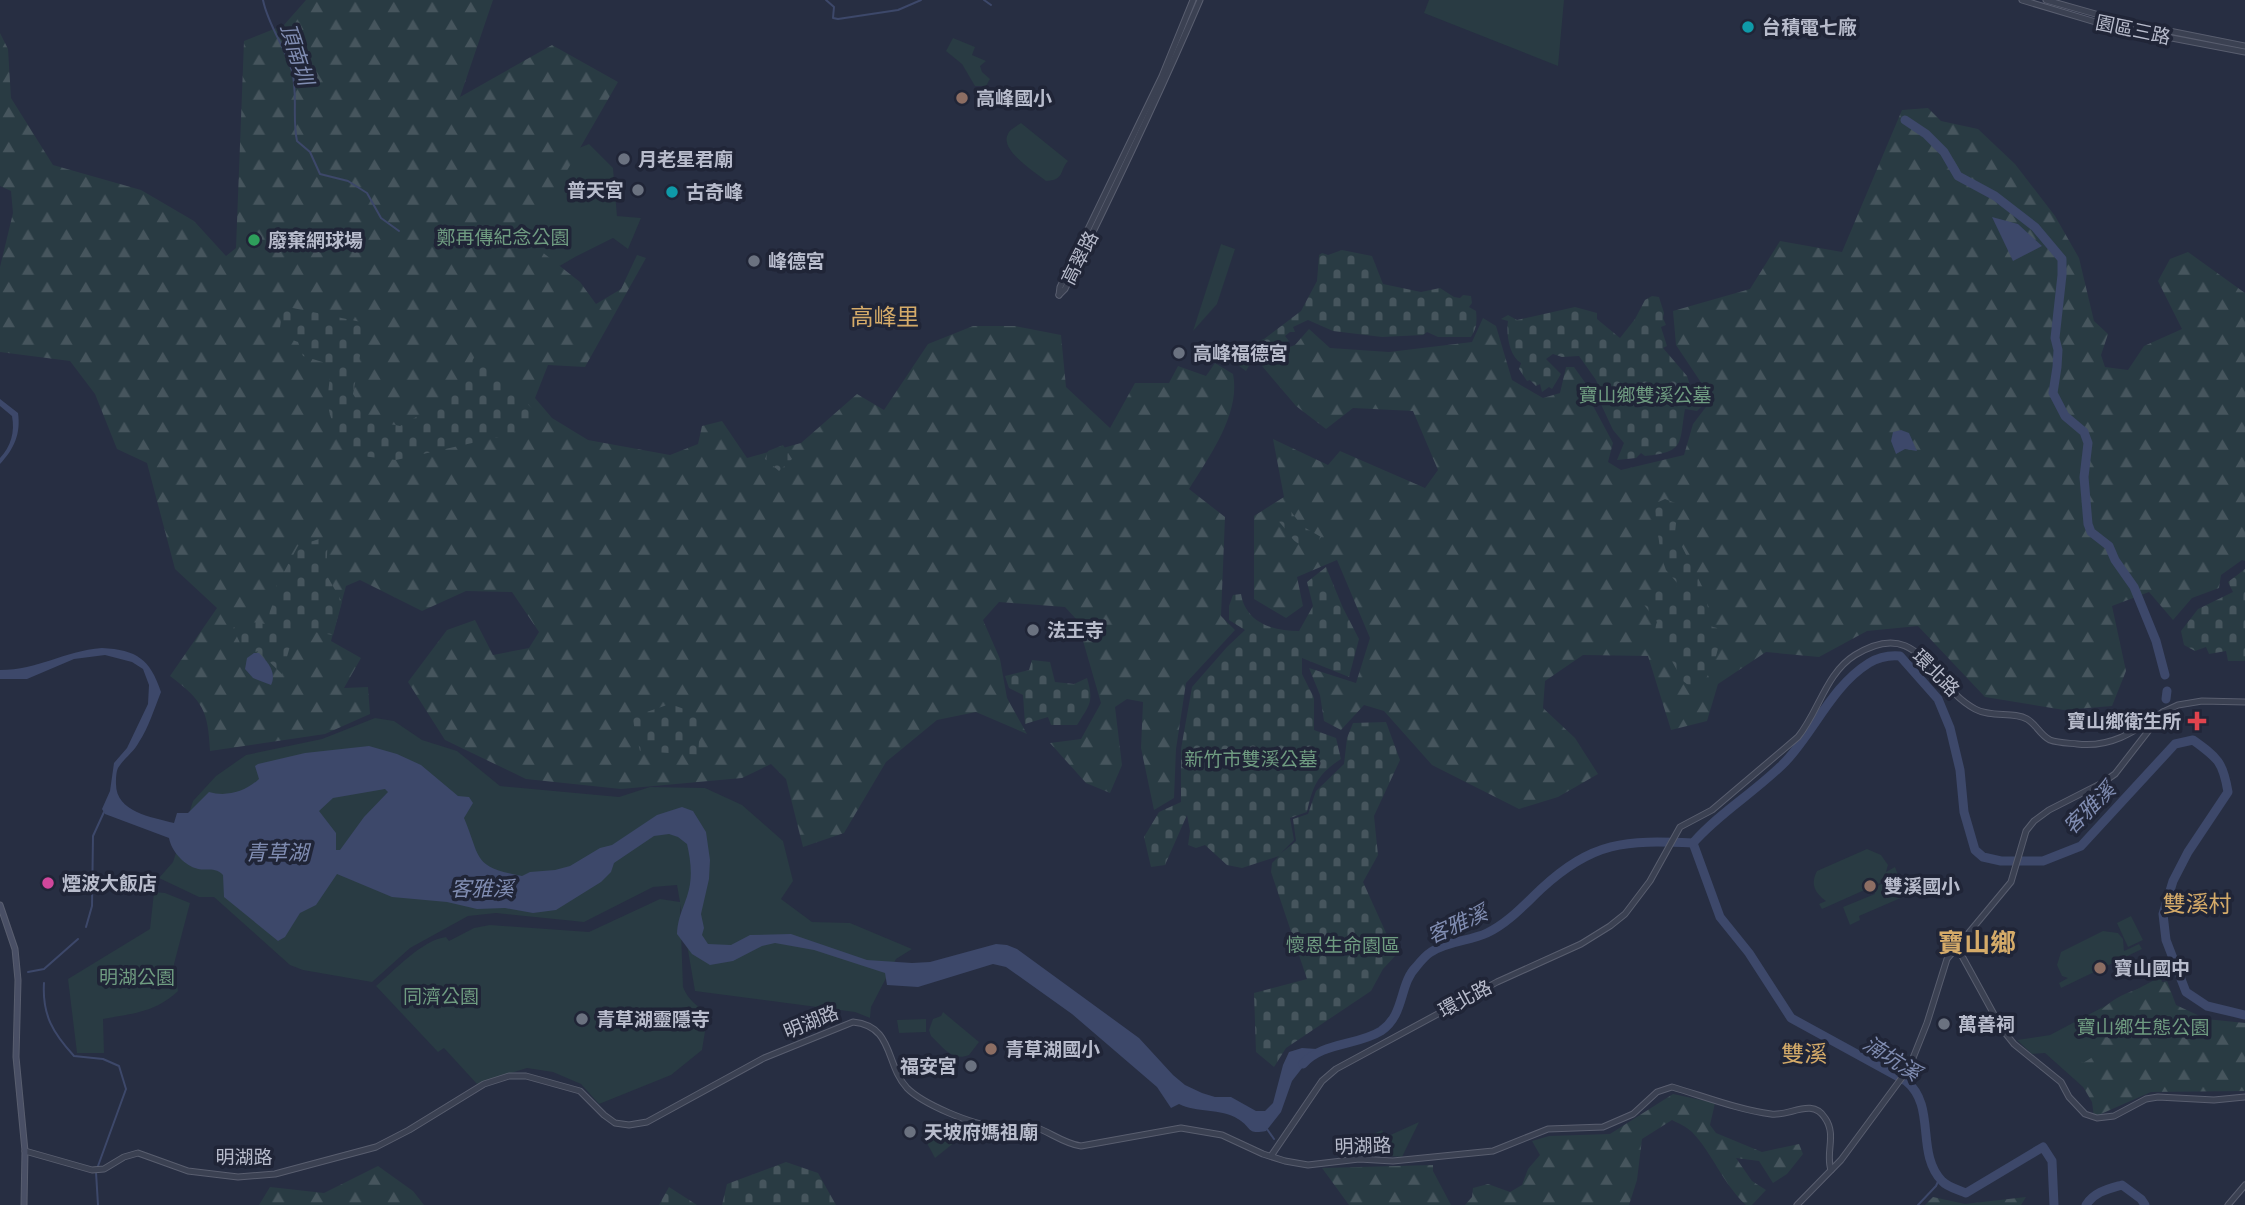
<svg xmlns="http://www.w3.org/2000/svg" width="2245" height="1205" viewBox="0 0 2245 1205" font-family="Montserrat,'Noto Sans TC',sans-serif">
<style>
.green{fill:#293b43}
.forest{fill:url(#forest-firs)}
.cemetery{fill:url(#cemetery-stones)}
.water{fill:#3d486a;fill-rule:evenodd}
.lines{fill:none;stroke-linecap:round;stroke-linejoin:round}
.stream{stroke:#3d486a;stroke-width:2}
.river{stroke:#3d486a;stroke-width:9}
.tertiary-casing{stroke:#595e6f;stroke-width:7}
.secondary-casing{stroke:#595e6f;stroke-width:7}
.tertiary{stroke:#3b4152;stroke-width:5}
.secondary{stroke:#494f65;stroke-width:5}
.culture-dot{fill:#0f9aa8;stroke:#202537;stroke-width:2.5}
.education-dot{fill:#8d6e63;stroke:#202537;stroke-width:2.5}
.worship-dot{fill:#6b7280;stroke:#202537;stroke-width:2.5}
.leisure-dot{fill:#2e9e5b;stroke:#202537;stroke-width:2.5}
.health-dot{fill:#e0444e;stroke:#202537;stroke-width:2.5}
.hotel-dot{fill:#d1479c;stroke:#202537;stroke-width:2.5}
.labels{text-anchor:middle;dominant-baseline:central;stroke-width:7;stroke-linejoin:round;paint-order:stroke}
.poi-label{font-size:19px;font-weight:bold;fill:#b8bccc;stroke:#202537;text-anchor:start}
.street-label{font-size:19px;fill:#b8bccc;stroke:#202537}
.park-label{font-size:19px;fill:#6f9c81;stroke:#202537}
.water-label{font-size:21px;font-style:italic;fill:#808db2;stroke:#202537}
.quarter-label{font-size:23px;fill:#d5ab69;stroke:#202537}
.district-label{font-size:26px;font-weight:bold;fill:#d5ab69;stroke:#202537}
</style>
<defs>
<pattern id="forest-firs" width="22" height="20" patternUnits="userSpaceOnUse" patternTransform="scale(1.75)"><rect width="22" height="20" fill="#293b43"/><path d="M5 1l3.5 6h-7zM16 11l3.5 6h-7z" fill="#46555d"/></pattern>
<pattern id="cemetery-stones" width="16" height="16" patternUnits="userSpaceOnUse" patternTransform="scale(1.75)"><rect width="16" height="16" fill="#293b43"/><path d="M2 7V4a2 2 0 0 1 4 0v3zM10 15v-3a2 2 0 0 1 4 0v3z" fill="#46555d"/></pattern>
</defs>
<rect width="100%" height="100%" fill="#272e42"/>
<g class="green">
<polygon points="1429,0 1564,0 1558,66 1424,13"/>
<polygon points="953,38 975,47 972,55 986,61 980,66 982,72 990,79 986,86 975,86 962,64 946,51"/>
<path d="M 1021,123 L 1068,161 C 1059,171 1065,180 1046,181 C 1034,171 999,150 1008,134 C 1010,129 1017,126 1021,123 Z"/>
<polygon points="589,144 613,168 617,216 641,218 628,249 613,238 575,257 488,308 469,191"/>
<polygon points="1221,244 1235,249 1217,304 1193,331"/>
<path d="M 375,718 L 394,721 L 422,740 L 457,751 L 500,786 L 619,797 L 650,787 L 705,788 L 742,805 L 783,841 L 793,881 L 781,899 L 812,922 L 850,923 L 912,949 L 896,959 L 871,1007 L 870,1018 L 855,1012 L 695,991 L 680,904 L 683,987 C 688,1000 697,1006 708,1013 L 702,1050 L 671,1075 L 599,1104 L 581,1084 L 553,1072 L 527,1068 L 477,1084 L 444,1048 L 438,1052 L 376,986 C 394,971 422,940 446,937 L 449,941 L 474,928 L 490,925 L 589,932 L 660,899 L 680,902 L 677,885 L 653,887 L 584,922 L 496,913 L 468,916 L 410,948 L 372,982 L 303,970 L 290,965 L 214,897 L 199,897 L 159,878 L 173,862 L 193,801 L 216,776 L 246,755 L 322,739 Z"/>
<path d="M 1867,849 L 1881,855 L 1888,865 L 1886,872 L 1895,867 L 1898,875 L 1822,909 L 1819,904 L 1826,901 C 1815,893 1810,884 1817,871 Z"/>
<polygon points="1894,878 1903,897 1859,916 1860,920 1850,925 1843,907 1875,894 1873,888"/>
<path d="M 154,892 L 165,893 L 190,903 L 174,964 L 178,991 C 154,1013 134,1013 103,1019 L 104,1053 L 77,1053 L 68,979 L 150,929 Z"/>
<polygon points="2131,916 2143,940 2128,947 2117,923"/>
<polygon points="2103,931 2118,933 2123,939 2124,951 2139,944 2142,949 2061,988 2059,983 2068,978 2062,976 2057,965 2061,952"/>
<polygon points="2160,977 2174,1007 2092,1095 2045,1053 2032,1054 2017,1040 2050,1035"/>
<path d="M 943,1012 L 979,1042 L 969,1055 C 952,1062 943,1047 931,1036 L 929,1030 L 933,1019 L 941,1016 Z"/>
<polygon points="926,1019 926,1032 899,1033 897,1020"/>
<polygon points="1419,1122 1402,1157 1376,1155 1373,1134 1382,1130 1386,1137"/>
<polygon points="929,1130 955,1142 935,1158 922,1134"/>
</g>
<g class="forest">
<path d="M 306,0 L 493,0 L 460,97 L 552,45 L 618,82 L 527,240 L 580,282 L 596,304 L 621,289 L 637,255 L 646,258 L 585,367 L 548,365 L 535,398 L 552,418 L 588,440 L 670,455 L 698,444 L 702,426 L 722,421 L 747,458 L 801,443 L 857,394 L 884,410 L 928,344 L 973,326 L 1015,326 L 1061,335 L 1066,387 L 1110,428 L 1135,383 L 1169,383 L 1178,366 L 1206,376 L 1215,363 L 1233,374 C 1241,413 1209,457 1189,489 L 1225,517 L 1221,616 L 1235,630 L 1186,683 L 1176,749 L 1174,798 L 1154,810 L 1141,748 L 1143,702 L 1127,699 L 1115,707 L 1122,765 L 1110,793 L 1086,783 L 1050,743 L 1081,739 L 1101,703 L 1077,620 L 1065,607 L 999,602 L 983,620 L 1000,659 L 1007,698 L 1027,734 L 976,712 L 937,720 L 886,762 L 844,833 L 803,847 L 786,779 L 771,764 L 742,778 L 621,789 L 526,779 L 445,740 L 408,682 L 447,630 L 475,620 L 493,655 L 529,648 L 539,632 L 512,592 L 466,591 L 422,611 L 360,580 L 346,586 L 331,641 L 361,658 L 344,688 L 368,687 L 370,714 L 325,734 L 210,751 C 208,710 203,701 170,676 L 217,608 L 175,569 L 147,463 L 117,449 L 95,394 L 70,361 L 0,352 L 0,267 L 13,213 L 11,191 L 0,186 L 0,33 L 8,49 L 11,98 L 53,165 L 141,190 L 194,221 L 226,256 L 236,248 L 244,41 L 284,25 Z"/>
<polygon points="1928,108 1941,121 1978,129 2015,164 2055,216 2079,258 2094,321 2108,334 2101,355 2105,367 2128,370 2144,346 2182,329 2158,281 2170,259 2188,252 2245,293 2245,561 2242,560 2221,575 2219,588 2192,598 2173,620 2149,592 2112,606 2126,671 2112,706 2064,710 1985,697 1918,626 1867,631 1819,657 1766,652 1718,684 1707,721 1671,730 1648,656 1583,655 1545,681 1543,708 1575,738 1598,774 1558,797 1519,809 1432,765 1384,711 1364,705 1341,730 1324,721 1320,695 1309,668 1356,683 1370,638 1337,560 1297,577 1303,606 1286,618 1254,599 1254,516 1284,497 1273,439 1328,465 1340,451 1425,488 1438,470 1413,411 1353,408 1326,429 1296,406 1262,366 1267,355 1295,345 1309,329 1330,348 1389,352 1472,342 1483,318 1496,326 1512,380 1543,398 1560,393 1566,367 1574,367 1591,391 1591,402 1613,443 1608,462 1621,470 1684,455 1693,424 1712,399 1676,345 1673,311 1750,289 1780,241 1842,252 1902,110"/>
<path d="M 2167,981 L 2176,1005 L 2206,1019 L 2245,1023 L 2245,1091 L 2151,1092 L 2094,1117 L 2092,1102 L 2071,1066 L 2036,1042 C 2061,1041 2066,1046 2083,1063 L 2101,1052 L 2091,1022 C 2113,993 2134,990 2167,981 Z"/>
<path d="M 1673,1094 L 1715,1103 L 1710,1125 L 1716,1133 L 1762,1152 L 1799,1144 L 1803,1154 L 1787,1174 L 1773,1183 L 1759,1161 L 1736,1158 L 1752,1181 L 1766,1190 L 1752,1205 L 1746,1205 C 1723,1184 1713,1154 1692,1132 C 1687,1127 1678,1123 1672,1120 L 1642,1139 L 1637,1180 L 1629,1205 L 1465,1205 L 1472,1197 L 1473,1188 L 1488,1184 L 1510,1192 L 1522,1185 L 1528,1169 L 1540,1155 L 1532,1141 L 1549,1136 L 1610,1134 Z"/>
<polygon points="1433,1165 1433,1171 1451,1205 1349,1205 1322,1168"/>
<polygon points="378,1166 413,1191 424,1205 259,1205 270,1187 324,1193"/>
<polygon points="1933,1197 1965,1204 2026,1197 2021,1205 1925,1205"/>
</g>
<g class="cemetery">
<path d="M 1342,250 L 1372,256 L 1383,284 L 1421,292 L 1440,288 L 1454,297 L 1460,298 L 1463,295 L 1471,296 L 1472,303 L 1469,307 L 1476,311 C 1477,321 1477,328 1471,337 L 1438,337 L 1427,332 L 1423,335 L 1382,337 L 1333,331 L 1308,320 L 1293,327 L 1295,332 L 1290,332 L 1285,336 L 1289,341 L 1257,352 L 1246,371 L 1231,360 L 1234,350 L 1264,339 L 1301,311 L 1317,281 L 1319,255 L 1322,253 L 1328,255 Z"/>
<path d="M 1652,296 L 1659,297 L 1664,313 L 1663,318 L 1666,325 L 1661,327 L 1667,346 L 1663,348 L 1687,376 L 1690,385 L 1703,397 L 1702,406 L 1697,411 L 1685,409 C 1679,443 1686,452 1645,456 L 1641,453 L 1636,458 L 1617,460 L 1624,443 L 1613,430 L 1599,400 L 1601,393 L 1596,380 L 1579,356 L 1562,357 L 1553,354 L 1546,359 L 1561,374 L 1552,389 L 1549,387 L 1542,392 L 1540,384 L 1536,386 L 1530,380 L 1527,381 L 1519,369 L 1521,363 C 1509,356 1506,334 1508,321 L 1501,319 L 1508,315 L 1517,320 L 1575,307 L 1597,313 L 1597,319 L 1620,338 L 1635,319 L 1645,300 Z"/>
<path d="M 283,306 L 366,323 L 353,394 L 369,420 L 400,426 L 445,401 L 478,352 L 542,419 L 508,435 L 396,460 L 353,455 C 327,417 324,412 332,365 L 303,356 L 298,342 L 279,335 Z"/>
<polygon points="783,445 792,459 779,471 765,459 768,451"/>
<path d="M 1665,499 L 1678,504 L 1675,533 L 1704,590 L 1708,608 L 1704,620 L 1706,625 L 1717,628 C 1725,643 1709,680 1696,691 L 1683,681 L 1668,654 L 1652,637 L 1657,622 L 1642,602 L 1655,588 L 1671,598 L 1678,584 L 1666,570 L 1661,556 L 1654,504 Z"/>
<path d="M 1286,505 L 1302,526 L 1321,537 L 1316,545 C 1298,545 1296,545 1287,531 C 1283,526 1279,522 1275,517 Z"/>
<polygon points="328,536 326,574 342,602 333,635 303,630 293,636 282,674 258,651 246,656 233,628 245,621 265,624 272,606 272,594 298,546"/>
<path d="M 1326,567 L 1343,608 L 1359,639 L 1349,677 L 1302,658 L 1302,674 L 1314,698 L 1314,730 L 1336,738 L 1341,759 C 1318,774 1313,785 1307,812 L 1290,818 L 1294,840 L 1280,854 L 1296,841 L 1293,819 L 1308,814 L 1316,791 L 1344,764 L 1347,738 L 1353,723 L 1386,722 L 1400,760 L 1374,816 L 1378,855 L 1363,882 L 1396,955 L 1383,969 L 1371,991 L 1286,1048 L 1274,1067 L 1256,1052 L 1254,993 L 1307,979 L 1271,872 L 1272,863 L 1279,856 L 1242,868 L 1227,865 L 1205,845 L 1196,848 L 1188,845 L 1190,831 L 1187,815 L 1165,865 L 1151,867 L 1144,837 L 1159,812 L 1181,802 L 1181,749 L 1192,687 L 1227,647 L 1245,630 L 1229,620 L 1229,606 L 1233,595 L 1241,594 C 1246,623 1273,631 1299,631 L 1313,606 L 1307,582 Z"/>
<polygon points="2245,569 2245,661 2228,661 2226,651 2209,654 2206,647 2195,651 2184,645 2181,631 2198,609 2233,592 2228,582"/>
<path d="M 1032,660 L 1050,662 L 1055,682 L 1074,684 L 1087,678 C 1094,702 1090,704 1077,725 L 1051,725 L 1048,717 L 1025,724 L 1023,695 L 1009,688 L 1005,676 L 1029,670 Z"/>
<polygon points="670,704 701,715 698,755 640,751 632,717"/>
<polygon points="786,1162 818,1173 836,1205 722,1205 727,1184"/>
<polygon points="669,1187 697,1205 659,1205"/>
</g>
<g class="water">
<polygon points="1992,217 2018,224 2042,246 2013,261"/>
<path d="M 0,399 L 18,413 C 21,434 14,449 0,464 L 0,458 C 11,446 15,432 12,416 L 0,406 Z"/>
<polygon points="1901,430 1909,433 1917,451 1905,449 1896,454 1891,441 1893,432"/>
<path d="M 102,648 C 137,650 150,659 161,692 C 154,709 149,727 139,742 C 134,752 124,758 118,768 C 116,772 116,779 116,784 C 116,812 151,817 174,823 L 177,813 L 188,813 L 209,792 C 226,797 245,792 259,779 L 255,766 L 258,764 L 305,753 L 369,746 L 397,754 L 421,765 L 458,796 L 469,797 L 473,803 L 464,818 C 481,858 472,867 522,876 L 530,872 L 555,870 L 570,866 L 600,848 L 612,845 L 657,815 L 682,807 L 693,811 L 706,832 L 710,860 L 709,879 L 701,914 L 704,928 L 702,935 L 708,944 L 731,945 L 750,935 L 791,934 L 867,960 L 912,963 L 930,962 L 996,944 L 1007,945 L 1017,949 L 1139,1038 L 1173,1075 L 1185,1085 L 1202,1093 L 1215,1097 L 1231,1097 L 1256,1111 L 1265,1111 L 1273,1103 L 1283,1065 L 1289,1052 L 1302,1048 L 1317,1049 L 1292,1081 L 1281,1112 L 1266,1131 C 1246,1135 1252,1127 1238,1119 C 1221,1108 1196,1113 1179,1104 L 1171,1108 L 1157,1087 L 1072,1014 L 1006,967 L 993,964 L 918,987 L 887,985 L 885,973 L 814,950 L 775,943 L 762,946 L 733,961 L 710,965 L 692,954 L 677,934 C 678,913 687,903 690,884 C 692,871 690,857 687,844 L 678,837 L 669,834 L 654,836 L 614,863 L 611,872 L 601,882 L 556,910 L 533,913 L 505,908 L 477,909 L 447,902 L 392,897 L 337,874 L 316,905 L 300,913 L 285,937 L 278,941 L 224,897 L 223,875 C 214,866 206,872 195,868 C 183,864 171,850 169,838 L 105,814 L 102,809 L 110,791 L 114,763 L 127,748 L 148,704 L 149,685 L 143,669 L 132,662 L 105,655 L 74,659 L 27,679 L 0,679 L 0,670 C 39,670 63,651 102,648 ZM 385,789 L 388,792 L 364,817 L 340,850 L 336,850 L 336,833 L 319,811 L 333,798 Z"/>
<path d="M 254,653 L 259,653 C 268,662 277,673 271,685 L 253,678 L 245,669 L 247,658 Z"/>
</g>
<g class="lines">
<g class="stream">
<path d="M 263,0 C 268,25 285,47 292,71 C 298,95 292,118 297,141 L 310,152 L 320,174 L 348,181 L 367,193 L 381,218 L 399,231"/>
<polyline points="826,0 834,7 833,18 838,19 898,10 921,0"/>
<polyline points="984,0 991,5"/>
<polyline points="86,927 92,906 93,836 104,812"/>
<polyline points="28,972 44,969 78,939"/>
<path d="M 44,983 C 42,1015 53,1033 74,1056 L 103,1059 L 119,1066 L 126,1089 L 98,1166"/>
<polyline points="1267,1129 1274,1139"/>
<polyline points="96,1172 98,1205"/>
<polyline points="1918,1205 1936,1186 1940,1177"/>
</g>
<g class="river">
<polyline points="1905,120 1926,134 1944,152 1958,176 1995,196 2035,227 2062,259 2062,275 2055,338 2058,350 2057,367 2053,393 2065,416 2084,432 2088,443 2084,477 2088,524 2091,532 2109,546 2115,560 2134,587 2156,641 2165,675"/>
<polyline points="2166,699 2167,691"/>
<path d="M 1693,843 L 1720,917 L 1749,953 L 1791,1018 L 1906,1081 C 1937,1106 1915,1153 1942,1181 C 1947,1187 1959,1190 1966,1193 L 2043,1147 L 2052,1161 L 2054,1205"/>
<path d="M 1303,1064 C 1322,1042 1357,1046 1381,1031 C 1405,1015 1399,984 1416,967 C 1420,962 1426,955 1431,952 C 1447,941 1470,941 1487,933 C 1508,923 1524,905 1541,889 C 1593,841 1625,840 1693,843 C 1720,812 1757,791 1786,761 C 1815,730 1832,686 1869,663 C 1879,657 1889,655 1900,656 L 1938,699 L 1950,728 L 1960,770 L 1964,812 L 1975,850 L 1983,857 L 2001,861 L 2043,861 L 2081,846 L 2175,744 L 2193,740 C 2218,758 2223,762 2228,792 L 2188,852 L 2173,881 L 2163,914 L 2166,940 L 2186,992 L 2207,1006 L 2245,1015"/>
<path d="M 2086,1205 C 2094,1192 2108,1189 2122,1185 L 2141,1199 L 2145,1205"/>
</g>
<g class="tertiary-casing">
<g id="tertiary">
<polyline points="2022,0 2109,26 2245,52"/>
<polyline points="2046,0 2124,22 2245,46"/>
<path d="M 1059,295 L 1065,289 C 1112,194 1158,98 1200,0"/>
<polyline points="1059,295 1060,287 1162,76 1193,0"/>
<polyline points="1955,949 1962,956 2002,1029 2014,1044 2061,1082 2069,1097 2085,1114 2097,1118 2114,1116 2146,1099 2158,1097 2214,1100 2245,1097"/>
<path d="M 25,1151 L 92,1170 L 104,1169 L 124,1157 L 138,1153 L 188,1171 L 238,1177 L 275,1174 L 376,1147 L 409,1130 L 484,1084 L 509,1076 L 526,1076 L 580,1091 L 604,1115 L 615,1123 L 629,1125 L 647,1122 L 764,1058 L 853,1022 C 894,1026 885,1064 907,1088 C 923,1104 972,1125 995,1126 C 1006,1127 1021,1122 1032,1126 C 1049,1131 1064,1144 1081,1146 L 1181,1128 L 1222,1135 L 1263,1154 L 1285,1161 L 1308,1165 L 1359,1159 L 1393,1161 L 1493,1151 L 1548,1129 L 1603,1127 L 1633,1114 L 1657,1092 L 1672,1087 C 1703,1096 1739,1110 1771,1114 C 1789,1117 1812,1097 1825,1118 C 1837,1135 1825,1153 1831,1170"/>
<path d="M 1271,1156 L 1322,1081 L 1336,1069 L 1497,982 L 1581,944 L 1610,926 L 1625,914 L 1650,881 L 1680,827 L 1712,810 L 1798,737 C 1819,711 1826,673 1855,655 C 1920,615 1929,684 1975,709 C 1991,718 2014,711 2027,719 C 2036,724 2040,735 2050,740 C 2058,743 2068,743 2077,744 C 2112,748 2135,731 2163,712"/>
<polyline points="1797,1205 1841,1160 1909,1068 1927,1023 1947,959 2011,882 2026,831 2034,821 2049,810 2102,783 2115,774 2163,712 2178,705 2202,701 2245,702"/>
<polyline points="2228,1205 2245,1185"/>
</g>
</g>
<g class="secondary-casing">
<polyline id="secondary" points="0,905 15,949 18,980 16,1057 25,1151 24,1205"/>
</g>
<use href="#tertiary" class="tertiary"/>
<use href="#secondary" class="secondary"/>
</g>
<g class="culture-dot">
<circle cx="1748" cy="27" r="7"/>
<circle cx="672" cy="192" r="7"/>
</g>
<g class="education-dot">
<circle cx="962" cy="98" r="7"/>
<circle cx="1870" cy="886" r="7"/>
<circle cx="2100" cy="968" r="7"/>
<circle cx="991" cy="1049" r="7"/>
</g>
<g class="worship-dot">
<circle cx="624" cy="159" r="7"/>
<circle cx="638" cy="190" r="7"/>
<circle cx="754" cy="261" r="7"/>
<circle cx="1179" cy="353" r="7"/>
<circle cx="1033" cy="630" r="7"/>
<circle cx="582" cy="1019" r="7"/>
<circle cx="1944" cy="1024" r="7"/>
<circle cx="971" cy="1066" r="7"/>
<circle cx="910" cy="1132" r="7"/>
</g>
<circle class="leisure-dot" cx="254" cy="240" r="7"/>
<path class="health-dot" d="M2193.5 710.5h7v7h7v7h-7v7h-7v-7h-7v-7h7z"/>
<circle class="hotel-dot" cx="48" cy="883" r="7"/>
<g class="labels">
<g class="poi-label">
<text x="1762" y="27">台積電七廠</text>
<text x="976" y="98">高峰國小</text>
<text x="638" y="159">月老星君廟</text>
<text x="624" y="190" text-anchor="end">普天宮</text>
<text x="686" y="192">古奇峰</text>
<text x="268" y="240">廢棄網球場</text>
<text x="768" y="261">峰德宮</text>
<text x="1193" y="353">高峰福德宮</text>
<text x="1047" y="630">法王寺</text>
<text x="2181" y="721" text-anchor="end">寶山鄉衛生所</text>
<text x="62" y="883">煙波大飯店</text>
<text x="1884" y="886">雙溪國小</text>
<text x="2114" y="968">寶山國中</text>
<text x="596" y="1019">青草湖靈隱寺</text>
<text x="1958" y="1024">萬善祠</text>
<text x="1005" y="1049">青草湖國小</text>
<text x="957" y="1066" text-anchor="end">福安宮</text>
<text x="924" y="1132">天坡府媽祖廟</text>
</g>
<g class="street-label">
<text transform="translate(2133 30) rotate(12)">園區三路</text>
<text transform="translate(1080 258) rotate(-63)">高翠路</text>
<text transform="translate(1936 673) rotate(45)">環北路</text>
<text transform="translate(1465 999) rotate(-28)">環北路</text>
<text transform="translate(811 1022) rotate(-22)">明湖路</text>
<text transform="translate(1363 1146) rotate(-2)">明湖路</text>
<text x="244" y="1157">明湖路</text>
</g>
<g class="park-label">
<text x="503" y="237">鄭再傳紀念公園</text>
<text x="1645" y="395">寶山鄉雙溪公墓</text>
<text x="1251" y="759">新竹市雙溪公墓</text>
<text x="1343" y="945">懷恩生命園區</text>
<text x="137" y="977">明湖公園</text>
<text x="441" y="996">同濟公園</text>
<text x="2143" y="1027">寶山鄉生態公園</text>
</g>
<g class="water-label">
<text transform="translate(297 54) rotate(72)">頂南圳</text>
<text transform="translate(2089 808) rotate(-45)">客雅溪</text>
<text x="277" y="852">青草湖</text>
<text x="482" y="888">客雅溪</text>
<text transform="translate(1457 924) rotate(-24)">客雅溪</text>
<text transform="translate(1892 1058) rotate(33)">湳坑溪</text>
</g>
<g class="quarter-label">
<text x="885" y="317">高峰里</text>
<text x="2197" y="904">雙溪村</text>
<text x="1804" y="1054">雙溪</text>
</g>
<g class="district-label">
<text x="1977" y="943">寶山鄉</text>
</g>
</g>
</svg>
